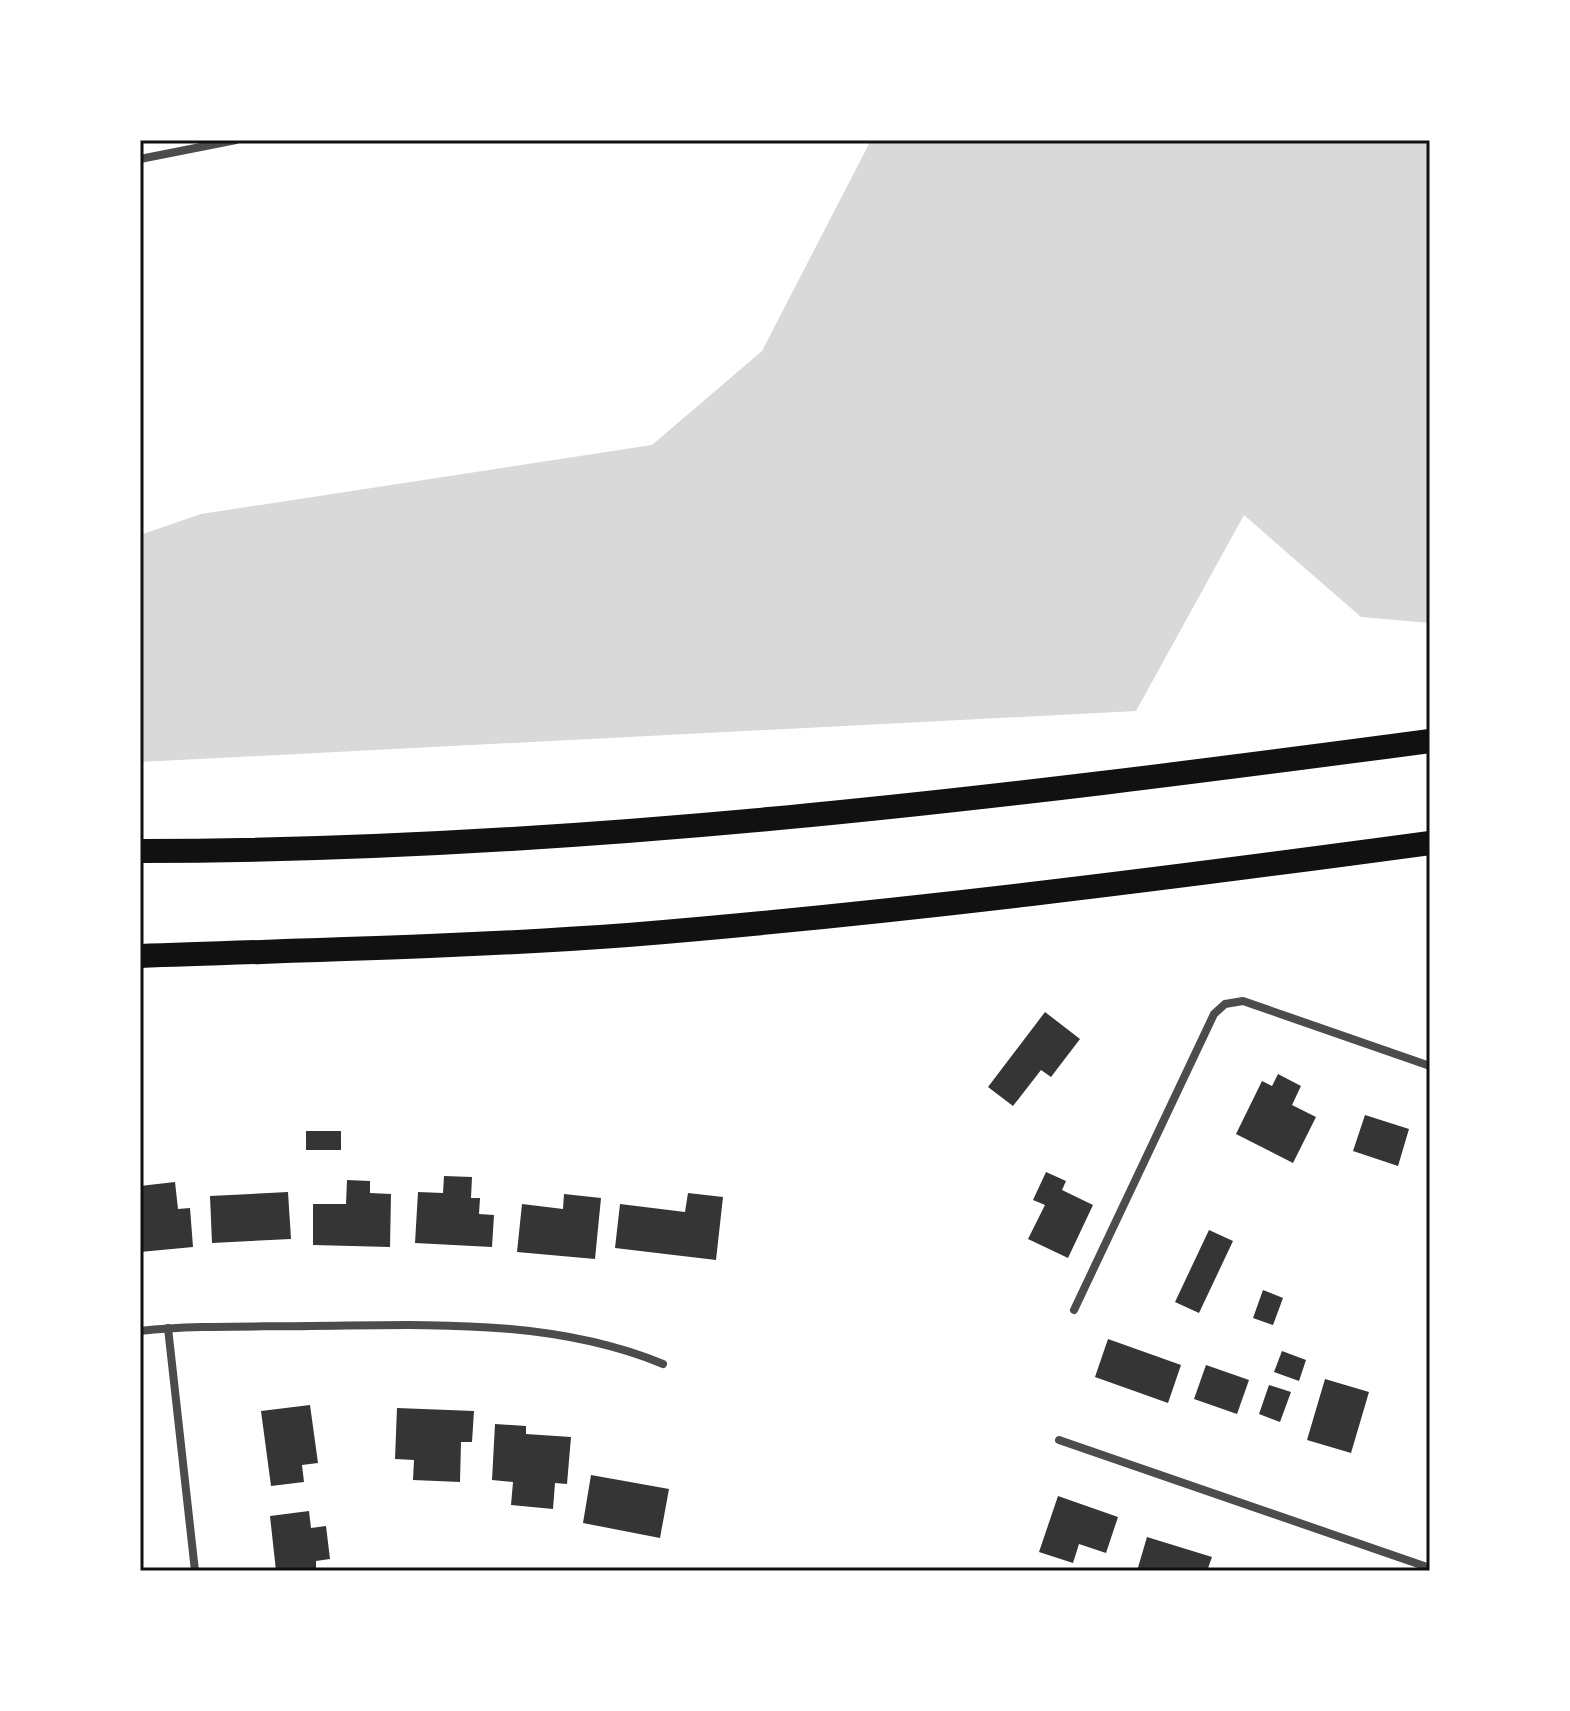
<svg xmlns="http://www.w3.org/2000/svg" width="1570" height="1711" viewBox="0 0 1570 1711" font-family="'Public Sans',sans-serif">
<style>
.water{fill:#d9d9d9}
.building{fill:#353535}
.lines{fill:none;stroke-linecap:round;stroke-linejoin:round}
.minor{stroke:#4c4c4c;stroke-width:8}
.motorway{stroke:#111;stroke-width:24}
.neatline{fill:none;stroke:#111;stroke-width:3}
</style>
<rect width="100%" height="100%" fill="#fff"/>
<polygon class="water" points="871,140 1430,140 1430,623 1361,617 1244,515 1136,711 140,762 140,535 201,514 652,445 762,351"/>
<g class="building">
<polygon points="1045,1012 1080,1039 1051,1077 1041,1070 1013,1106 988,1087"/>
<polygon points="1278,1074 1301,1086 1292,1105 1316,1117 1293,1163 1236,1134 1262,1081 1272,1086"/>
<polygon points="1365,1115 1409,1129 1398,1166 1353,1151"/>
<rect x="306" y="1131" width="35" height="19"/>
<polygon points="1046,1172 1066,1181 1062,1190 1093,1205 1068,1258 1028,1239 1045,1205 1033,1200"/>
<polygon points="444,1176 472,1177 471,1198 480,1198 479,1214 494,1215 492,1247 415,1243 418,1192 443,1193"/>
<polygon points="347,1180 370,1181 370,1193 391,1194 390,1247 313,1245 313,1204 346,1204"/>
<polygon points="175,1182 178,1209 190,1208 193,1247 140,1252 140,1186"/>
<polygon points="288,1192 291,1239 212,1243 210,1196"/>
<polygon points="688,1193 723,1197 716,1260 615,1248 620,1204 685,1212"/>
<polygon points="564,1194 601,1198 595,1259 517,1252 522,1204 563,1209"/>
<polygon points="1209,1230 1233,1241 1199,1313 1175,1302"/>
<polygon points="1263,1290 1283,1298 1273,1325 1253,1318"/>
<polygon points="1108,1339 1181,1365 1168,1403 1095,1377"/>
<polygon points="1282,1351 1306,1360 1299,1381 1274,1372"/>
<polygon points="1206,1365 1249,1380 1237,1414 1194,1399"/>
<polygon points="1325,1379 1369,1392 1351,1453 1307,1440"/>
<polygon points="1269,1385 1291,1392 1280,1422 1259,1414"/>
<polygon points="310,1405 318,1463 302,1465 304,1482 271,1486 261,1411"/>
<polygon points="397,1408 474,1411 472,1442 461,1442 460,1482 413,1480 414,1460 395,1459"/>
<polygon points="495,1424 526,1426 526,1434 571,1437 567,1484 555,1483 553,1509 511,1505 513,1482 492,1480"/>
<polygon points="591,1475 669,1489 660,1538 583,1523"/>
<polygon points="1058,1496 1118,1517 1106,1553 1079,1544 1073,1563 1039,1552"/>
<polygon points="309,1511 311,1528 326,1526 330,1559 316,1561 316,1570 276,1571 270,1516"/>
<polygon points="1147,1537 1212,1557 1207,1571 1137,1571"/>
</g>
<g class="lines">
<g class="minor">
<polyline points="140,159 236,140"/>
<polyline points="1074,1310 1214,1014 1225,1004 1243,1001 1430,1066"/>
<polyline points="168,1328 195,1571"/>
<path d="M 140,1331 C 196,1325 253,1327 310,1326 C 428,1325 552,1318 663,1364"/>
<polyline points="1059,1440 1430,1568"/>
</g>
<g class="motorway">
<path d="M 140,851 C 573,851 1001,798 1430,741"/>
<path d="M 140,956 C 303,950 466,947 628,935 C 896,913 1163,879 1430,843"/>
</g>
</g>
<rect width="1570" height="1711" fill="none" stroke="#ffffff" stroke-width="284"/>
<rect x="142" y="142" width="1286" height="1427" class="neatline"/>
</svg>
